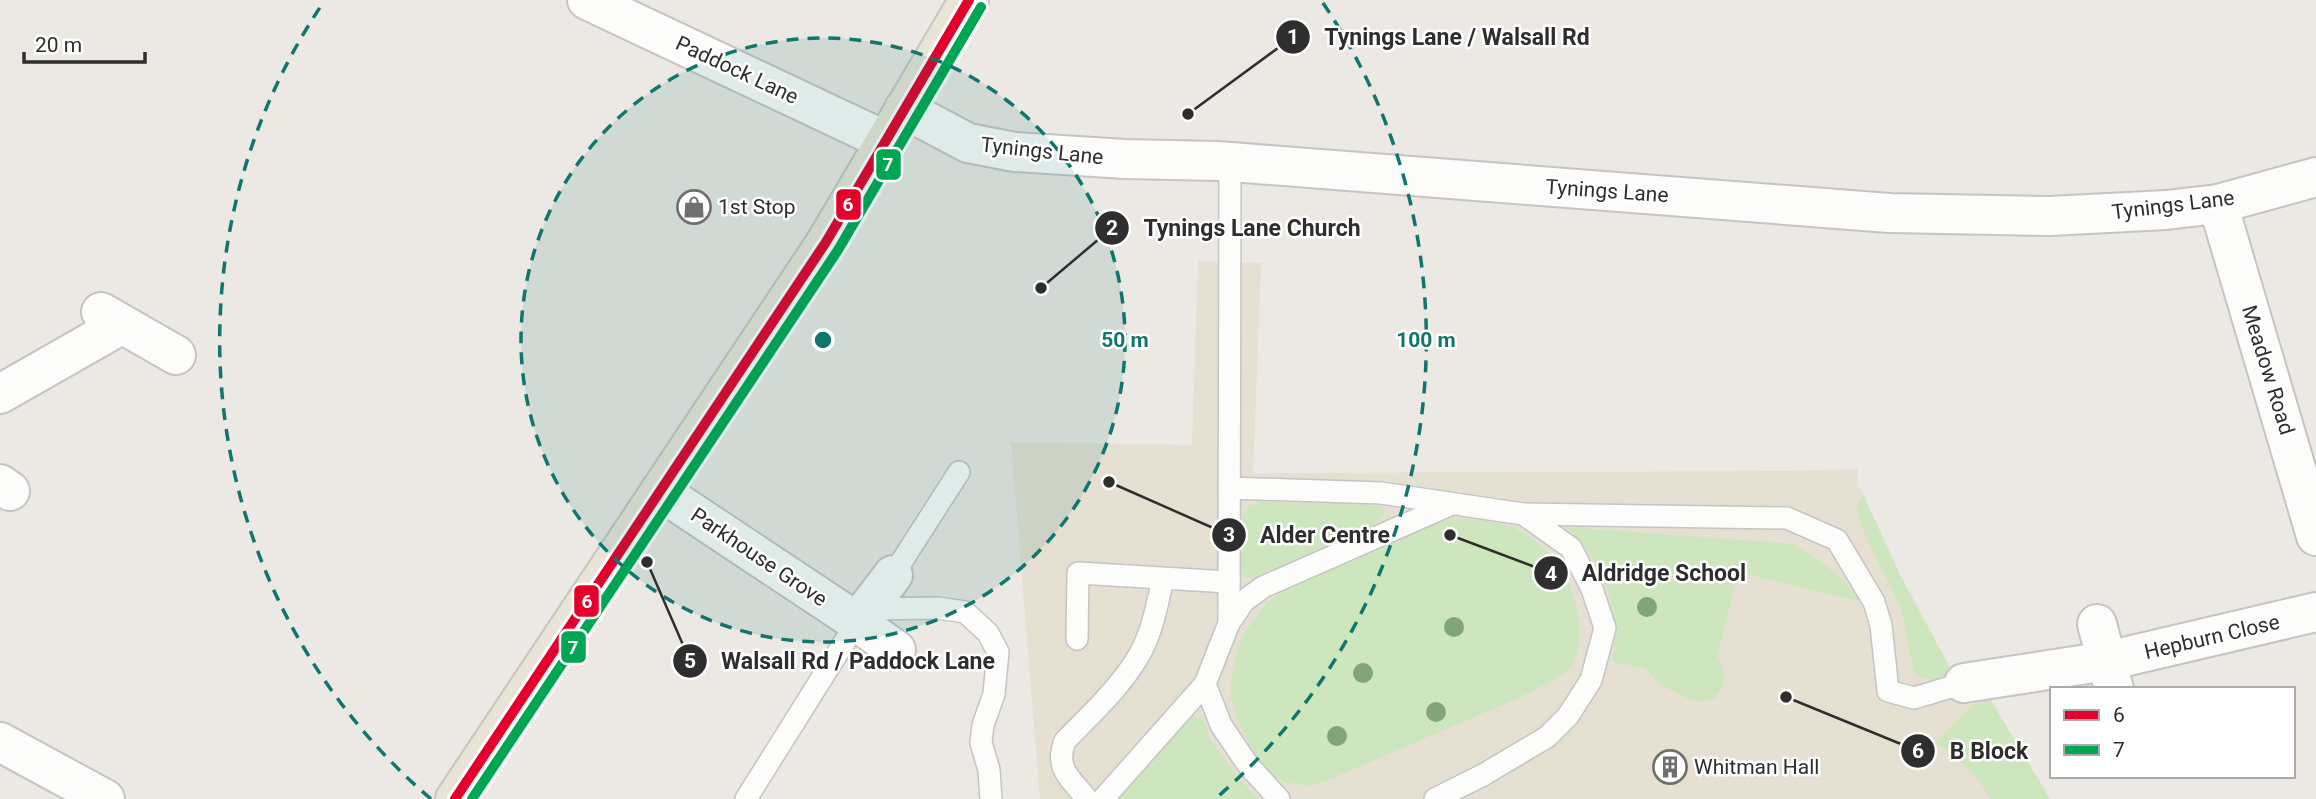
<svg xmlns="http://www.w3.org/2000/svg" width="2316" height="799" viewBox="0 0 2316 799" font-family="Roboto,sans-serif">
<style>
.education{fill:#e6e0d3}
.green{fill:#cee6be}
.lines{fill:none;stroke-linecap:round;stroke-linejoin:round}
.service-casing{stroke:#c5c4c5;stroke-width:24}
.minor-casing{stroke:#c5c4c5;stroke-width:42}
.primary-casing{stroke:#c6c5c4;stroke-width:42}
.service{stroke:#fcfcfb;stroke-width:21}
.minor{stroke:#fcfcfb;stroke-width:38}
.primary{stroke:#e8e4d6;stroke-width:38}
.bus-1-casing{stroke:#fff;stroke-width:16}
.bus-2-casing{stroke:#fff;stroke-width:16}
.bus-1{stroke:#e4002b;stroke-width:10}
.bus-2{stroke:#00a651;stroke-width:10}
.tree{fill:#82a575}
.ring{fill:none;stroke:#0f766e;stroke-width:3.5;stroke-dasharray:12 9}
.labels{text-anchor:middle;dominant-baseline:central;stroke-width:5;stroke-linejoin:round;paint-order:stroke}
.street-label{font-size:21px;fill:#2e2e2e;stroke:#fff}
.poi-label{font-size:21px;fill:#2e2e2e;stroke:#fff;text-anchor:start}
.centre{fill:#0f766e;stroke:#fff;stroke-width:3.5}
.ring-label{font-size:21px;text-anchor:middle;font-weight:bold;fill:#0f766e;stroke:#fff;stroke-width:5;stroke-linejoin:round;paint-order:stroke}
.leader{fill:none;stroke:#2e2e2e;stroke-width:2.5}
.callout-dot{fill:#2e2e2e;stroke:#fff;stroke-width:2.5}
.mark-label{font-size:21px;text-anchor:middle;font-weight:bold;fill:#fff}
.callout-label{font-size:23px;text-anchor:middle;font-weight:bold;fill:#2e2e2e;stroke:#fff;stroke-width:5;stroke-linejoin:round;paint-order:stroke}
.line-badge{stroke:#fff;stroke-width:2.5}
.badge-label{font-size:19px;text-anchor:middle;font-weight:bold;fill:#fff}
</style>
<rect width="100%" height="100%" fill="#ece8e4"/>
<polygon class="education" points="1198,261 1261,263 1253,473 1790,471 1858,469 1858,484 1900,575 1955,677 1990,699 2050,799 1040,799 1011,442 1192,445"/>
<g class="green">
<path d="M 1863,494 L 1900,575 L 1955,677 C 1939,683 1930,682 1914,673 L 1901,608 L 1867,540 L 1856,508 Z"/>
<path d="M 1261,502 L 1358,504 L 1380,506 L 1385,512 C 1378,536 1275,570 1249,578 L 1243,576 L 1239,570 L 1241,518 L 1249,506 Z"/>
<path d="M 1452,519 C 1474,519 1496,519 1516,529 C 1558,549 1582,595 1579,640 C 1578,647 1576,660 1572,666 C 1564,676 1533,691 1521,697 L 1331,779 L 1308,786 L 1284,782 L 1273,778 L 1257,758 L 1236,717 L 1230,689 L 1235,660 L 1242,637 L 1266,603 L 1289,587 L 1422,527 Z"/>
<path d="M 1566,527 L 1794,544 C 1821,561 1843,578 1864,602 L 1747,574 L 1735,584 L 1717,655 C 1726,672 1727,682 1715,698 C 1709,699 1704,702 1698,701 C 1683,699 1653,682 1646,668 L 1612,662 C 1621,612 1604,562 1566,527 Z"/>
<path d="M 1990,699 L 2050,799 L 1990,799 C 1977,773 1959,759 1936,743 L 1973,705 Z"/>
<polygon points="1193,716 1203,718 1210,739 1230,767 1258,799 1117,799"/>
</g>
<g class="lines">
<g class="service-casing">
<g id="service">
<polyline points="1230,162 1229,623 1205,684 1221,725 1248,765 1279,799"/>
<polyline points="1229,488 1381,493 1523,514 1571,548 1592,589 1605,628 1591,680 1568,716 1547,737 1483,775 1435,799"/>
<polyline points="1523,514 1787,518 1837,540 1874,602 1881,625 1888,691 1914,698 1964,683"/>
<polyline points="893,575 959,472"/>
<polyline points="867,609 938,608 965,612 988,633 998,652 994,694 983,725 981,743 989,770 991,799"/>
<polyline points="1229,623 1244,601 1263,587 1452,504"/>
<polyline points="1077,639 1078,573 1229,582"/>
<polyline points="746,799 857,622"/>
<path d="M 1087,799 C 1071,779 1054,768 1065,741 C 1090,715 1119,689 1138,657 C 1152,634 1157,605 1163,579"/>
<polyline points="1103,799 1205,684"/>
</g>
</g>
<g class="minor-casing">
<g id="minor">
<polyline points="587,0 886,141"/>
<polyline points="904,109 968,143 1015,152 1125,159 1218,161 1889,213 2050,216 2166,210 2218,204 2316,177"/>
<polyline points="2218,204 2316,536"/>
<polyline points="101,312 176,355"/>
<polyline points="0,394 121,325"/>
<polyline points="0,484 10,491"/>
<polyline points="660,491 857,622 893,575"/>
<polyline points="857,622 896,650"/>
<polyline points="2097,624 2114,689"/>
<polyline points="1964,683 2107,661 2316,612"/>
<polyline points="0,742 105,799"/>
</g>
</g>
<g class="primary-casing">
<polyline id="primary" points="455,799 826,242 969,0"/>
</g>
<use href="#service" class="service"/>
<use href="#minor" class="minor"/>
<use href="#primary" class="primary"/>
<g class="bus-1-casing">
<polyline id="bus-1" points="455,799 826,242 969,0"/>
</g>
<g class="bus-2-casing">
<polyline id="bus-2" points="472,799 838,250 981,7"/>
</g>
<use href="#bus-1" class="bus-1"/>
<use href="#bus-2" class="bus-2"/>
</g>
<g class="tree">
<circle cx="1647" cy="607" r="10"/>
<circle cx="1454" cy="627" r="10"/>
<circle cx="1363" cy="673" r="10"/>
<circle cx="1436" cy="712" r="10"/>
<circle cx="1337" cy="736" r="10"/>
</g>
<circle cx="823" cy="340" r="302" fill="#0f766e" fill-opacity=".12"/>
<g class="ring">
<circle cx="823" cy="340" r="302"/>
<path d="M431 799A603 603 0 0 1 323 3M1323 3A603 603 0 0 1 1215 799"/>
</g>
<defs>
<g id="shop-ring" transform="scale(1.75)"><circle r="9.5" fill="#fff" stroke="#706f6e" stroke-width="1.5"/><path d="M-5-2.5h2.3a2.7 3.5 0 0 1 5.4 0H5L5.5 6h-11ZM-1.5-2.5h3a1.5 2.3 0 0 0-3 0Z" fill="#706f6e"/></g>
<g id="building-ring" transform="scale(1.75)"><circle r="9.5" fill="#fff" stroke="#706f6e" stroke-width="1.5"/><path d="M-4-6H4V6H1V3H-1V6H-4ZM-2.5-4.3h1.7v1.8h-1.7ZM.8-4.3h1.7v1.8H.8ZM-2.5-1h1.7V.8h-1.7ZM.8-1h1.7V.8H.8Z" fill="#706f6e"/></g>
</defs>
<g fill-rule="evenodd">
<use href="#shop-ring" x="694" y="207"/>
<use href="#building-ring" x="1670" y="767"/>
</g>
<g class="labels">
<g class="street-label">
<text transform="translate(737 70) rotate(25)">Paddock Lane</text>
<text transform="translate(1042 151) rotate(6)">Tynings Lane</text>
<text transform="translate(1607 191) rotate(4)">Tynings Lane</text>
<text transform="translate(2173 205) rotate(-7)">Tynings Lane</text>
<text transform="translate(2268 370) rotate(73)">Meadow Road</text>
<text transform="translate(759 557) rotate(34)">Parkhouse Grove</text>
<text transform="translate(2212 637) rotate(-13)">Hepburn Close</text>
</g>
<g class="poi-label">
<text x="718" y="207">1st Stop</text>
<text x="1694" y="767">Whitman Hall</text>
</g>
</g>
<circle cx="823" cy="340" r="10" class="centre"/>
<g class="ring-label">
<text x="1125" y="347">50 m</text>
<text x="1426" y="347">100 m</text>
</g>
<path class="leader" d="M1188 114L1293 37M1041 288L1112 228M1109 482L1229 535M1450 535L1551 573M647 562L690 661M1786 697L1918 751"/>
<g class="callout-dot">
<circle cx="1188" cy="114" r="7"/>
<circle cx="1041" cy="288" r="7"/>
<circle cx="1109" cy="482" r="7"/>
<circle cx="1450" cy="535" r="7"/>
<circle cx="647" cy="562" r="7"/>
<circle cx="1786" cy="697" r="7"/>
<circle cx="1293" cy="37" r="18"/>
<circle cx="1112" cy="228" r="18"/>
<circle cx="1229" cy="535" r="18"/>
<circle cx="1551" cy="573" r="18"/>
<circle cx="690" cy="661" r="18"/>
<circle cx="1918" cy="751" r="18"/>
</g>
<g class="mark-label">
<text x="1293" y="44">1</text>
<text x="1112" y="235">2</text>
<text x="1229" y="542">3</text>
<text x="1551" y="581">4</text>
<text x="690" y="668">5</text>
<text x="1918" y="758">6</text>
</g>
<g class="callout-label">
<text x="1457" y="45">Tynings Lane / Walsall Rd</text>
<text x="1252" y="236">Tynings Lane Church</text>
<text x="1325" y="543">Alder Centre</text>
<text x="1664" y="581">Aldridge School</text>
<text x="858" y="669">Walsall Rd / Paddock Lane</text>
<text x="1989" y="759">B Block</text>
</g>
<g class="line-badge">
<rect x="875" y="148" width="27" height="33" rx="7" fill="#00a651"/>
<rect x="835" y="188" width="27" height="33" rx="7" fill="#e4002b"/>
<rect x="573" y="584" width="27" height="34" rx="7" fill="#e4002b"/>
<rect x="560" y="630" width="27" height="34" rx="7" fill="#00a651"/>
</g>
<g class="badge-label">
<text x="888" y="171">7</text>
<text x="848" y="211">6</text>
<text x="587" y="608">6</text>
<text x="573" y="654">7</text>
</g>
<rect x="2050" y="687" width="245" height="91" fill="#ffffff" stroke="#ababab" stroke-width="2"/>
<rect x="2064" y="710" width="35" height="10" fill="#e4002b" stroke="#ababab" stroke-width="2"/>
<text x="2113" y="722" font-size="21" fill="#2e2e2e">6</text>
<rect x="2064" y="745" width="35" height="10" fill="#00a651" stroke="#ababab" stroke-width="2"/>
<text x="2113" y="757" font-size="21" fill="#2e2e2e">7</text>
<path d="M24 52v10h121v-10" fill="none" stroke="#2e2e2e" stroke-width="3.5"/>
<text x="35" y="52" font-size="21" fill="#2e2e2e" stroke="#ffffff" stroke-width="5" paint-order="stroke">20 m</text>
</svg>
